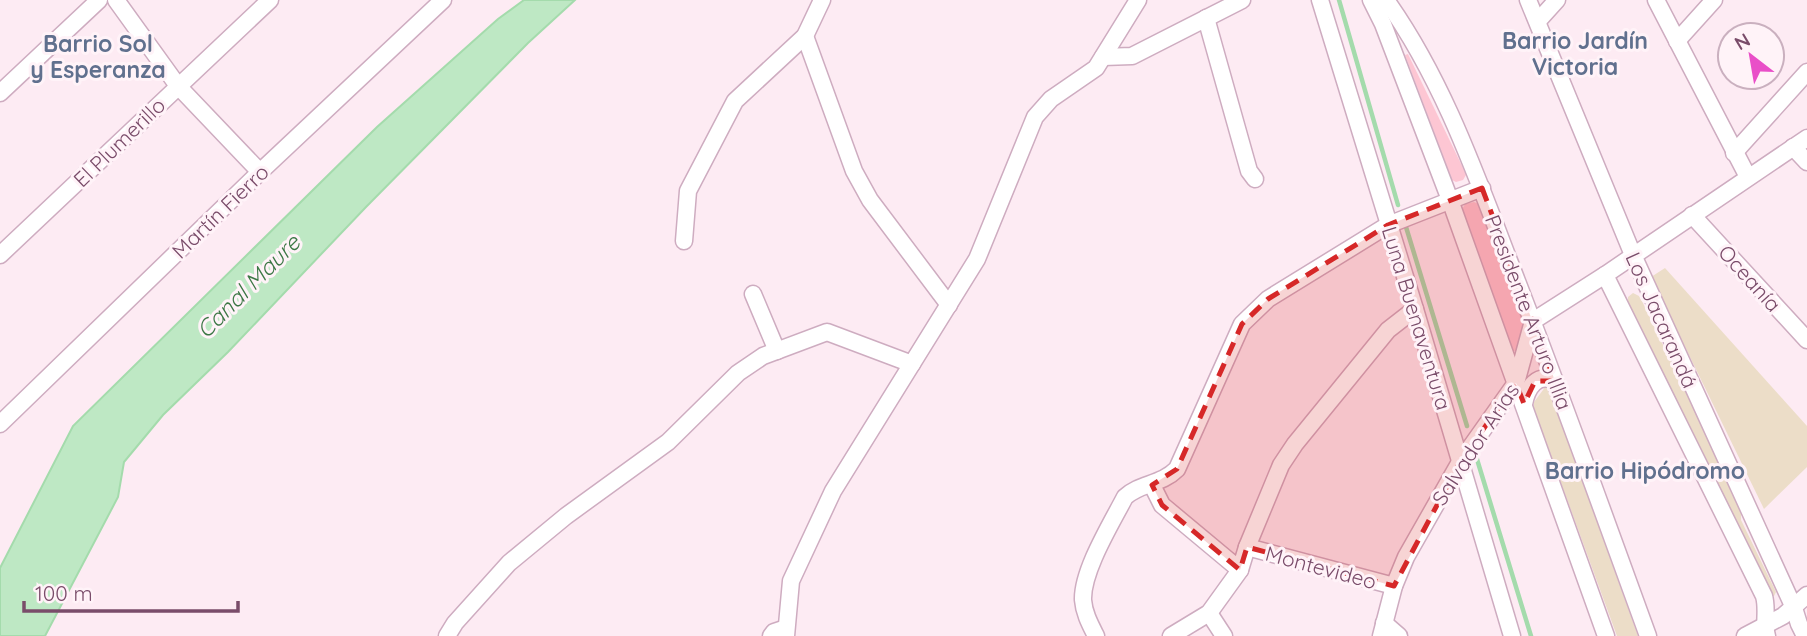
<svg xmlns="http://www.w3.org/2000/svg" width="1807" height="636" viewBox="0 0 1807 636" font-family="Quicksand,sans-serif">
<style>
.green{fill:#ecddc8}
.sand{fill:#fdc6d3}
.water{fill:#bee8c4;stroke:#a4dbac;stroke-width:2}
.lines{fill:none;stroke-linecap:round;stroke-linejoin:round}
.stream{stroke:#a4dbac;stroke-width:4.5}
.minor-casing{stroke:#ceacc0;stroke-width:19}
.minor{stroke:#fff;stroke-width:16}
.marked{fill:#d62828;fill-opacity:0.2;stroke:#d62828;stroke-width:5;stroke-dasharray:14 9;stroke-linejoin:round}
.labels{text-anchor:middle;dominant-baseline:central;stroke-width:6;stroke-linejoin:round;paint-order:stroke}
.street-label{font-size:21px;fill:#7a4c6a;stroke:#fff3f8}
.neighbourhood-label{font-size:23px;font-weight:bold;fill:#60708e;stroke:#fff3f8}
.water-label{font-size:23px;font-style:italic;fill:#3c7845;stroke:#fff3f8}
</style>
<rect width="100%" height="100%" fill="#fdebf3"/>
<g class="green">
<polygon points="1665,268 1807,426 1807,467 1764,509 1651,277"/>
<polygon points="1633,293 1639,296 1641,299 1741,507 1741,520 1776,592 1774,596 1772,596 1756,566 1628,302 1628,297"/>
<polygon points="1546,386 1550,391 1638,636 1617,636 1534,409 1534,402"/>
</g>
<g class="sand">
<polygon points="1408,54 1465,172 1466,175 1463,180 1456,182 1452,180 1405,55"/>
<polygon points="1474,202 1479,204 1527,327 1515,351 1512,351 1461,211 1465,204"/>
</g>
<polygon class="water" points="524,0 575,0 528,43 366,207 228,352 163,415 124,462 118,497 45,636 0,636 0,568 73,426 377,127 498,19"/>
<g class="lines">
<g class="stream">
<polyline points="1339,0 1398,205"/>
<polyline points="1406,227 1467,426"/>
<polyline points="1476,456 1531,636"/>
</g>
<g class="minor-casing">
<g id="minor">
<polyline points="116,0 178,86 260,172"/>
<polyline points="1320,0 1415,309 1512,636"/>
<polyline points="1371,0 1383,24 1450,200 1606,636"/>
<path d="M 1386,0 C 1441,77 1474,169 1508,258 C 1557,383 1602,510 1648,636"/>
<polyline points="1528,0 1633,255 1794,608 1799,624 1805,636"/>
<polyline points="1656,0 1748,177"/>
<polyline points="1206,18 1249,171 1255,179"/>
<polyline points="1538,21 1557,0"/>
<polyline points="805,36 854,171 870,200 949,305"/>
<polyline points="1677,41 1714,0"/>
<polyline points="1103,57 1132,56 1242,0"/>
<polyline points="0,93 99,0"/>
<polyline points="1793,147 1807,162"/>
<polyline points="1734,153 1807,72"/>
<polyline points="1692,215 1807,340"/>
<polyline points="684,241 688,191 735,101 805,36 822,0"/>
<polyline points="0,255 270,0"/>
<path d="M 1605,275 L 1764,596 C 1768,610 1763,623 1767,636"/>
<polyline points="753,294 777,351"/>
<path d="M 1524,404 C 1527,388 1537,372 1555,381"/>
<polyline points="0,424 260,172 443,0"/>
<polyline points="1152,485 1162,505 1240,570"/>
<polyline points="1247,547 1394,586"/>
<polyline points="1209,613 1224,636"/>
<polyline points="1384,623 1399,636"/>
<polyline points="447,636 455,623 509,563 566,516 668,442 738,373 763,356 827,332 912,364"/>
<polyline points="771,636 774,632 786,628"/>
<polyline points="786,636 791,581 833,491 977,259 1035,117 1051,99 1096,68 1138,0"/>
<path d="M 1096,636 C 1090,624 1084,613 1083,600 C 1082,571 1111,524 1125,497 C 1140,483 1161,485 1177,469 L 1242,324 L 1268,299 L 1388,225 L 1482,188"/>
<polyline points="1171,636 1209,613 1240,570 1247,547 1281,465 1295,444 1388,330 1415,309"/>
<polyline points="1381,636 1394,586 1406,557 1460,462 1516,383 1533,321 1605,275 1807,138"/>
<polyline points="1745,636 1783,616 1807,595"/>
</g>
</g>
<use href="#minor" class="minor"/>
</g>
<path class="marked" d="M 1482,188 L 1555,381 L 1535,381 L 1524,404 L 1516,383 L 1460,462 L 1394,586 L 1247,547 L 1240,570 L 1162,505 L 1152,485 L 1177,469 L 1242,324 L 1268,299 L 1388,225 Z"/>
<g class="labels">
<g class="street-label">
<text transform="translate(119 142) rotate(-44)">El Plumerillo</text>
<text transform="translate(220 211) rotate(-44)">Martín Fierro</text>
<text transform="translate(1750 278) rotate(48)">Oceanía</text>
<text transform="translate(1529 312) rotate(69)">Presidente Arturo Illia</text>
<text transform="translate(1417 318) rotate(73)">Luna Buenaventura</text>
<text transform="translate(1662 320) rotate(66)">Los Jacarandá</text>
<text transform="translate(1475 444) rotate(-57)">Salvador Arias</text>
<text transform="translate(1321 567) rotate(15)">Montevideo</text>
</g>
<g class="neighbourhood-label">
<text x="1575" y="40">Barrio Jardín<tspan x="1575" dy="26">Victoria</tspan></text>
<text x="98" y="43">Barrio Sol<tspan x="98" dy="26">y Esperanza</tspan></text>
<text x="1645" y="470">Barrio Hipódromo</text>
</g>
<g class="water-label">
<text transform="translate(248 286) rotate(-45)">Canal Maure</text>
</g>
</g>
<g transform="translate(1751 56) rotate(329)"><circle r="33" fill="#fff3f8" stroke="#cab0bf" stroke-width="2"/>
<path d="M0-5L12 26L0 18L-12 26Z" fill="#e94fc8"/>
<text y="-10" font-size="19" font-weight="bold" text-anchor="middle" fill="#7a4c6a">N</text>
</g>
<path d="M24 601v10h214v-10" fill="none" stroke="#7a4c6a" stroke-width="3.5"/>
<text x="35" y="601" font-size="21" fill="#7a4c6a" stroke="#fff3f8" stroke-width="5" paint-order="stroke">100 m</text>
</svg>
